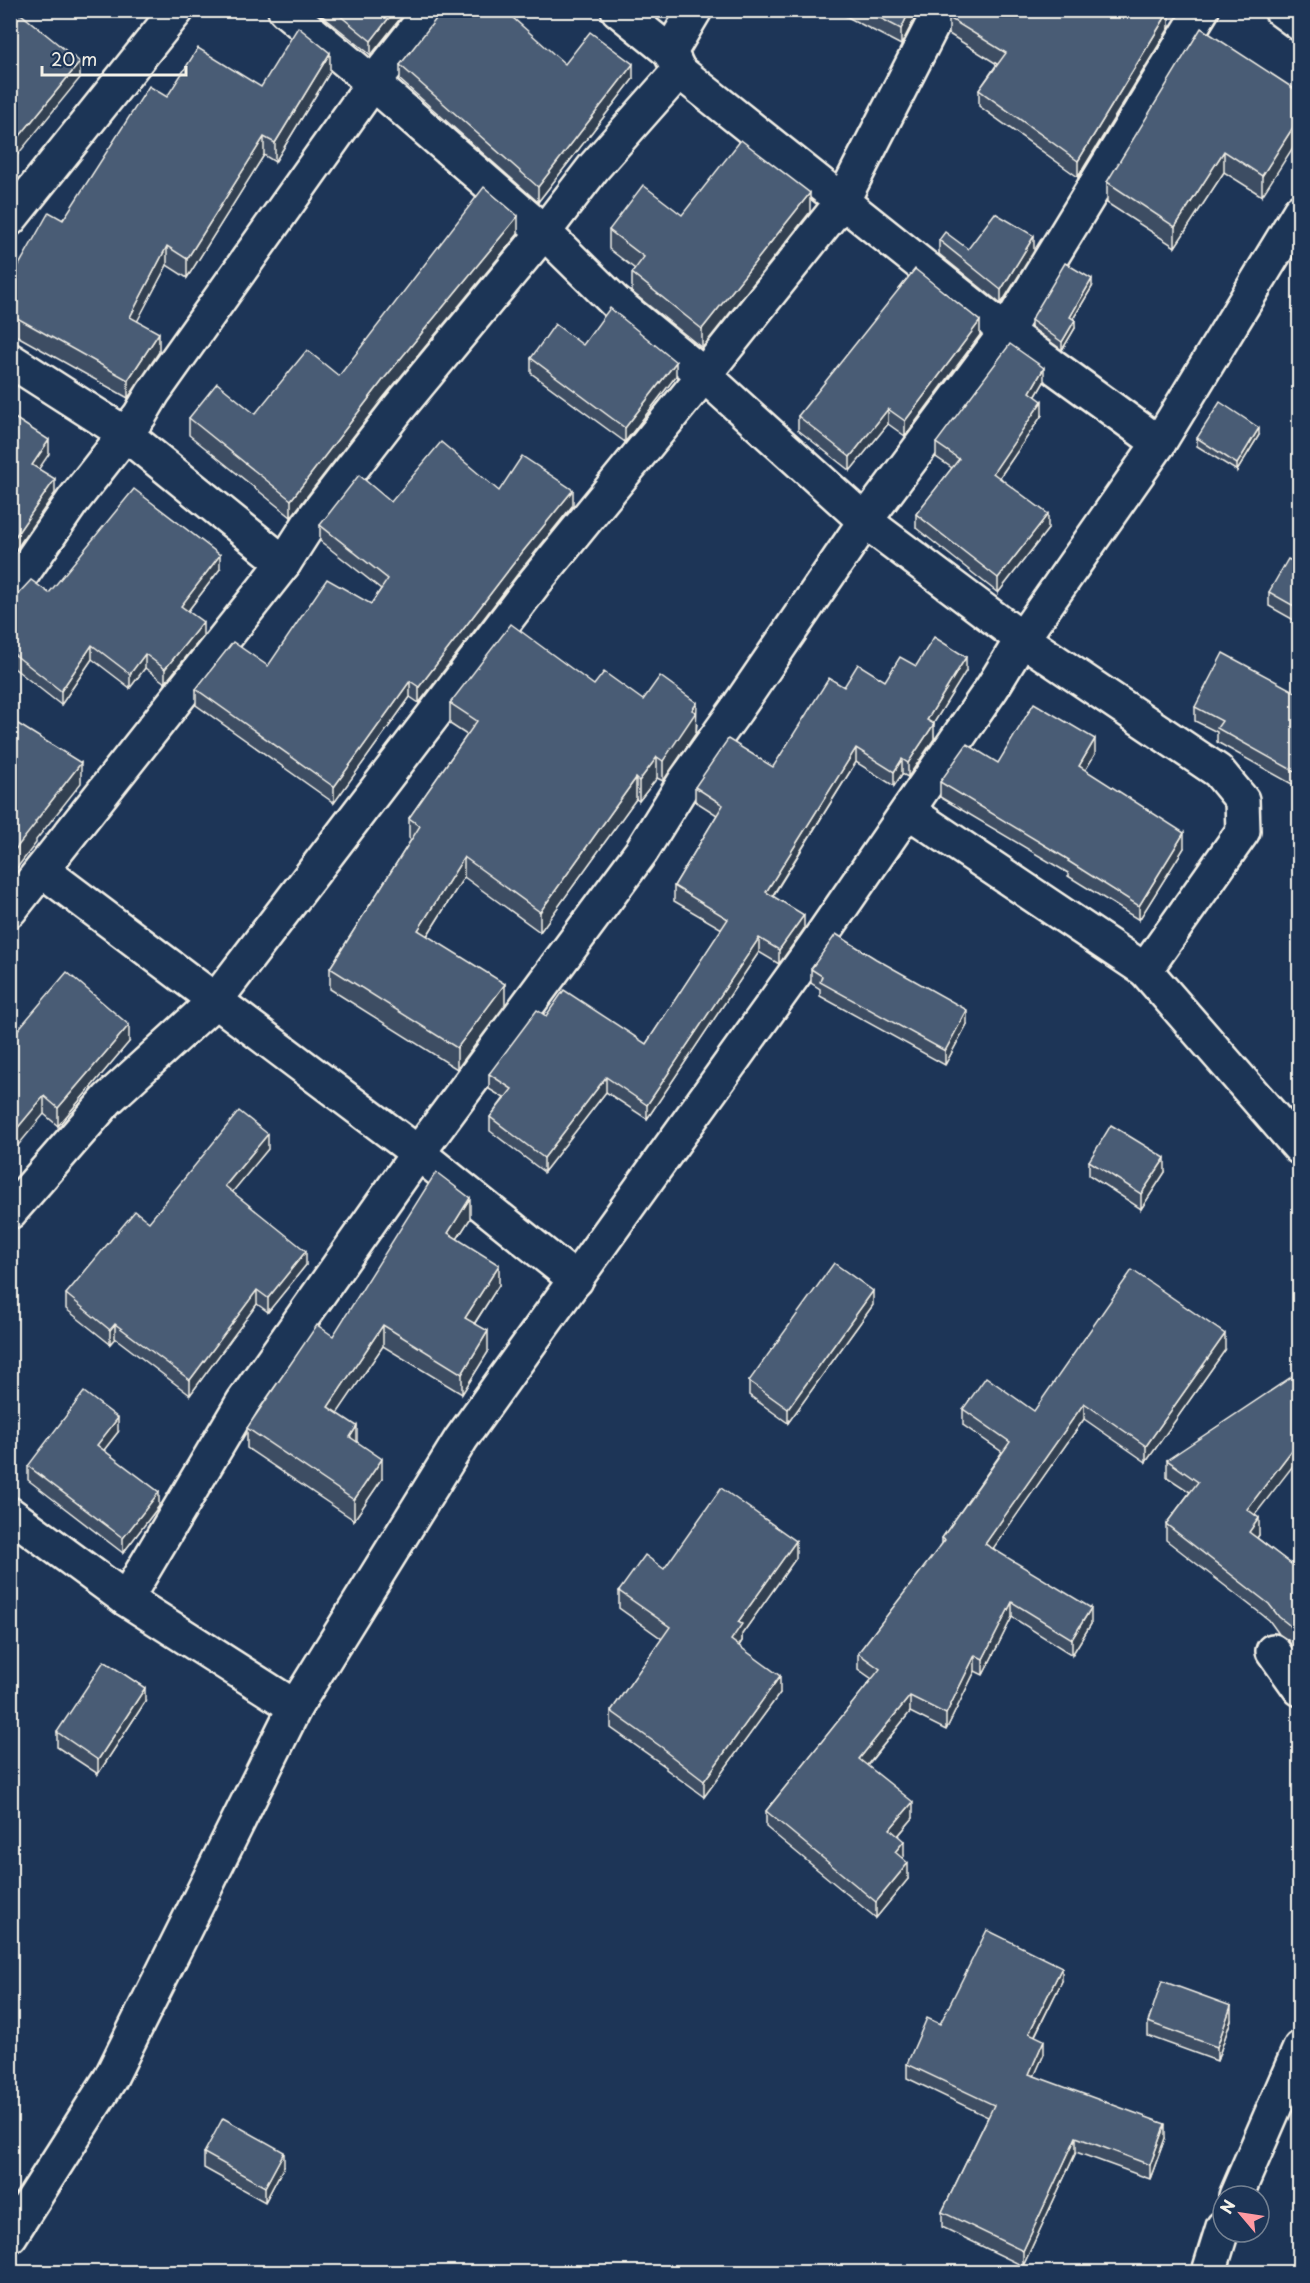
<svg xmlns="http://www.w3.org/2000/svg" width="1310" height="2283" viewBox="0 0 1310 2283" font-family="'Playpen Sans',sans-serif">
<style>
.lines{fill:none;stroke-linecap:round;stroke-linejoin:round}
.street-casing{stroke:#f4f1e8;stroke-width:38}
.street{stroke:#1d3557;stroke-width:33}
.wall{fill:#3e4e64;stroke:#f4f1e8;stroke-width:1.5}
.shaded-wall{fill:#324051;stroke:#f4f1e8;stroke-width:1.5}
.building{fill:#485b74;stroke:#f4f1e8;stroke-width:1.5}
</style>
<rect width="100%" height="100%" fill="#1d3557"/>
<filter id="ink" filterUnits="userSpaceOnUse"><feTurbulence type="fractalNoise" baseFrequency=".0167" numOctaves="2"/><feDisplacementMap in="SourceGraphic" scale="12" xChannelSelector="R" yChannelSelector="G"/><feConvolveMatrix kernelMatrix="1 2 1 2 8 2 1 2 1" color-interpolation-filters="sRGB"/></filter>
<g filter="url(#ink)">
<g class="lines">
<g class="street-casing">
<g id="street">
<polyline points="285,10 373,83 544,232 615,302 704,375 865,521 1022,639 1218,771 1242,800 1243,831 1145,970"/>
<polyline points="618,10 670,52"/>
<polyline points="1281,10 1300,24"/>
<polyline points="679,71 1006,332 1202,10"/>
<polyline points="10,219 177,10"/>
<polyline points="10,360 124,433 284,563"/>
<polyline points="10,592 72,502 140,415 153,393 373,83 431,10"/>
<polyline points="908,811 1145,970 1300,1148"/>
<polyline points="42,870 418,1153 576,1280"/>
<polyline points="10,910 284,563 309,524 397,410 544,232 594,167 679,71 670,52 695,10"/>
<polyline points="10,1212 108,1099 215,1001 535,582 704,375 842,202 940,10"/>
<polyline points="10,1514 126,1599 295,1707"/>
<polyline points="126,1599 243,1402 418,1153 641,852 685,781 736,710 865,521 1006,332 1159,443"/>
<polyline points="1273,1651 1300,1689"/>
<polyline points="1236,2196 1300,2048"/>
<polyline points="10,2236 110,2079 295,1707 461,1439 816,944 992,688 1022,639 1159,443 1300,211"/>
<polyline points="1209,2272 1223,2227"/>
</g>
</g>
<use href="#street" class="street"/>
</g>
<g class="wall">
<polygon points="315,10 407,10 371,55"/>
<polygon points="834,10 919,10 901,45"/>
<polygon points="949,18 1169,28 1078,177 979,106 979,90 997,64 949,34"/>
<polygon points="565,64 633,79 538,202 400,80 400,65"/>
<polygon points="330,72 275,162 264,155 187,278 167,265 137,321 159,352 128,398 10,332 10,281 167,97 261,87"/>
<polygon points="1299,92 1262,196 1224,172 1175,247 1107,203 1107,182"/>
<polygon points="810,212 702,348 632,292 632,273 635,269 609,249 609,230 682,215"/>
<polygon points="518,234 383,398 291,517 189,435 189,418 255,414 339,376"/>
<polygon points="939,240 968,249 1034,251 1001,304 939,254"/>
<polygon points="1092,287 1073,319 1075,328 1062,350 1031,327 1031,320"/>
<polygon points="980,335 905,436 888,424 850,471 798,430 798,416"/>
<polygon points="583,345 676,376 625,442 531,373 531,358"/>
<polygon points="1044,382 1036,396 1042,415 1000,477 1048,529 998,593 916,528 916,514 952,468 936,457 936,443"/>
<polygon points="1259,435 1237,471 1197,446 1197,438"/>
<polygon points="499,491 573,505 520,571 419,703 410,697 334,803 196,705 196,689 268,666 371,604 381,589 320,541 320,525 391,502"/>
<polygon points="1299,562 1299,623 1269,606 1269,592 1298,564"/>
<polygon points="220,569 188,611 203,636 165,683 145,668 130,688 92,659 61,705 10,665 10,596 49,593"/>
<polygon points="916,666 966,671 933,724 934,739 908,777 902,774 894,786 856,762 773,896 804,929 779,964 759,952 647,1119 606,1092 544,1172 490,1131 490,1117 504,1098 489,1089 489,1074 546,1016 646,1044 722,929 674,901 674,886 717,815 695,801 695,787 773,767 844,687 885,681"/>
<polygon points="594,685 643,700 697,724 696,733 663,781 657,778 639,801 636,799 540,932 464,877 427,936 505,1005 457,1069 330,989 330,968 411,840 409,838 409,818 467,735 450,724 450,703"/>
<polygon points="1299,694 1299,788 1217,742 1217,732 1195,721 1195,707"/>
<polygon points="1095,754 1085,770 1184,848 1139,920 1068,876 1068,873 940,797 940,782 998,763"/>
<polygon points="811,969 967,1024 945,1065 820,996 820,989 811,983"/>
<polygon points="10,1039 129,1042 58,1126 44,1114"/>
<polygon points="268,1149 232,1192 306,1265 268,1312 257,1304 190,1395 115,1338 110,1344 66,1309 66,1294 149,1222"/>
<polygon points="1089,1161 1165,1172 1141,1209 1089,1175"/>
<polygon points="470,1219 457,1239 499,1285 475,1323 488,1352 462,1394 383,1346 337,1413 382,1479 354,1520 247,1448 247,1428 333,1336"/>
<polygon points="873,1305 788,1423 749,1395 749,1381"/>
<polygon points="1225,1350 1146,1462 1084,1419 993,1548 1091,1624 1072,1655 1012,1617 983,1675 975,1671 946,1730 910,1712 867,1766 913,1818 898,1836 904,1856 903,1858 908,1879 876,1918 766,1827 766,1811 872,1679 858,1669 858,1653 942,1544 942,1538 1002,1452 963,1425 963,1409 1034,1411"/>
<polygon points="118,1432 104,1450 159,1506 123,1553 28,1480 28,1466"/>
<polygon points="1167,1460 1255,1515 1259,1535 1257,1538 1299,1570 1299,1656 1288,1640 1279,1634 1269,1620 1166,1540 1166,1524 1190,1492 1167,1477"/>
<polygon points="796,1558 742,1634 742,1641 739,1646 780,1693 704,1797 666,1769 666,1767 611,1728 611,1711 662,1639 619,1608 619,1591 664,1569"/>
<polygon points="145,1702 98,1774 57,1747 57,1732"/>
<polygon points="1062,1981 1035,2036 1044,2054 1034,2076 1165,2138 1150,2179 1076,2152 1023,2266 942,2227 942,2212 988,2117 907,2078 907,2064 940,2024"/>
<polygon points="1231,2020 1217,2061 1148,2036 1148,2022"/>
<polygon points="204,2153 284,2166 265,2202 204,2168"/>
</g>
<g class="shaded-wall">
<polygon points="395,10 407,10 371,55 371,41"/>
<polygon points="910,10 919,10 901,45 901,29"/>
<polygon points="1169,11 1169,28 1078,177 1078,161"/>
<polygon points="330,53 330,72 275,162 275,143"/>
<polygon points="80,62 80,78 10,164 10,148"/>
<polygon points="633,64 633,79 538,202 538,187"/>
<polygon points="1299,118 1299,138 1262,196 1262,176"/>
<polygon points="264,137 264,155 187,278 187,259"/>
<polygon points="1224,151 1224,172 1175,247 1175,227"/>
<polygon points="810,193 810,212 702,348 702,329"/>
<polygon points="518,216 518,234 383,398 291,517 291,500 383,380"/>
<polygon points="1034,236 1034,251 1001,304 1001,290"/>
<polygon points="167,246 167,265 130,335 130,317"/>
<polygon points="1092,279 1092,287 1070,324 1070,317"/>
<polygon points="1075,320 1075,328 1062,350 1062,342"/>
<polygon points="980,321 980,335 905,436 905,421"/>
<polygon points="159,333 159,352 128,398 128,380"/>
<polygon points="676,362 676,376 625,442 625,428"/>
<polygon points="1044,368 1044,382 1030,406 1030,392"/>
<polygon points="1042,401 1042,415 993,487 993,473"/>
<polygon points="888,409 888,424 850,471 850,457"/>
<polygon points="1259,428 1259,435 1237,471 1237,464"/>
<polygon points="49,440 49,454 32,479 32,465"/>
<polygon points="55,479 55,493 10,558 10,544"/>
<polygon points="573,490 573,505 520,571 419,703 419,687 520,555"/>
<polygon points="1048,514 1048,529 998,593 998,578"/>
<polygon points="220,555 220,569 181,620 181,606"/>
<polygon points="203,622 203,636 165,683 165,669"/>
<polygon points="92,645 92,659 61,705 61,691"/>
<polygon points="145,654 145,668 130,688 130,674"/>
<polygon points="966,657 966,671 927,734 927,720"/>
<polygon points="410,681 410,697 334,803 334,787"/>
<polygon points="697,703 696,733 663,781 663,761 692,710"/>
<polygon points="934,724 934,739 908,777 908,763"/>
<polygon points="1095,739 1095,754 1079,781 1079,766"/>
<polygon points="856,748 856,762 766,906 766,892"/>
<polygon points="657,757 657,778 639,801 639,781"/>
<polygon points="902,759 902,774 894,786 894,772"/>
<polygon points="81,763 81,783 36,840 36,843 10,877 10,856 35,822"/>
<polygon points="636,778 636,799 540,932 540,912"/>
<polygon points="1184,833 1184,848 1139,920 1139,906"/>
<polygon points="464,857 464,877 418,950 418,930"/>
<polygon points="804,915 804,929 779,964 779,950"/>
<polygon points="759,938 759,952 647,1119 647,1105"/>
<polygon points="505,984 505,1005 457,1069 457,1048"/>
<polygon points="967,1010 967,1024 945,1065 945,1051"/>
<polygon points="129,1025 129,1042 58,1126 58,1108"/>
<polygon points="606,1077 606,1092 544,1172 544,1158"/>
<polygon points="44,1096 44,1114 10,1155 10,1137"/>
<polygon points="268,1134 268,1149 225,1201 225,1186"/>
<polygon points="1165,1158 1165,1172 1141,1209 1141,1194"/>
<polygon points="470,1198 470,1219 448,1253 448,1233"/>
<polygon points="306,1251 306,1265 268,1312 268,1298"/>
<polygon points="499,1265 499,1285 465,1338 465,1318"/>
<polygon points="257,1290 257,1304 190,1395 190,1380"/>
<polygon points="873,1291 873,1305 788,1423 788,1409"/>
<polygon points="115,1324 115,1338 110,1344 110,1330"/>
<polygon points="383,1325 383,1346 328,1427 328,1407"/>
<polygon points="488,1331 488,1352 462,1394 462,1374"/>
<polygon points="1225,1334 1225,1350 1146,1462 1146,1446"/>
<polygon points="1084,1403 1084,1419 985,1560 985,1544"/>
<polygon points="118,1418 118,1432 97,1459 97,1445"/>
<polygon points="357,1426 357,1447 350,1437"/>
<polygon points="1299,1441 1299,1458 1247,1525 1247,1509"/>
<polygon points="382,1459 382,1479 354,1520 354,1500"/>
<polygon points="159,1492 159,1506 123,1553 123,1538"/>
<polygon points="1259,1518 1259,1535 1249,1548 1249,1532"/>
<polygon points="796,1541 796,1558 742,1634 742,1641 731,1657 731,1640 738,1622"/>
<polygon points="1012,1602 1012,1617 983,1675 983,1659"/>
<polygon points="1091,1608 1091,1624 1072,1655 1072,1639"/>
<polygon points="975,1655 975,1671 946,1730 946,1714"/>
<polygon points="780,1676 780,1693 704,1797 704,1781"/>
<polygon points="145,1688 145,1702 98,1774 98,1760"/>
<polygon points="910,1696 910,1712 859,1775 859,1759"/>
<polygon points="913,1802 913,1818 890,1845 890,1829"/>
<polygon points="904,1841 904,1856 895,1868 895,1852"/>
<polygon points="908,1863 908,1879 876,1918 876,1902"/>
<polygon points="1062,1967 1062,1981 1029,2047 1029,2033"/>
<polygon points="1231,2006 1231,2020 1217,2061 1217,2047"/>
<polygon points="1044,2040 1044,2054 1029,2088 1029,2074"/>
<polygon points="1165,2124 1165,2138 1150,2179 1150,2165"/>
<polygon points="1076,2137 1076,2152 1023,2266 1023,2251"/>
<polygon points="284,2152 284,2166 265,2202 265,2187"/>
</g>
<g class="building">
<polygon points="10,10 16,10 80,62 10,148"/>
<polygon points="333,10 395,10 371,41"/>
<polygon points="443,10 504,10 565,64 590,32 633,64 538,187 400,65"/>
<polygon points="865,10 910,10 901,29"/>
<polygon points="952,10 1168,10 1169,11 1078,161 979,90 1006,53 949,18"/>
<polygon points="298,27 330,53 275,143 264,137 187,259 167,246 130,317 159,333 128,380 10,314 10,281 49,212 63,220 149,86 167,97 198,48 261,87"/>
<polygon points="1201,28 1299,92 1299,118 1262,176 1224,151 1175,227 1107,182"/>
<polygon points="741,140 810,193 702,329 632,273 644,257 609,230 643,185 682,215"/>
<polygon points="484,187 518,216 383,380 291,500 189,418 217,383 255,414 307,350 339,376"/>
<polygon points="995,213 1034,236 1001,290 939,240 945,232 968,249"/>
<polygon points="1065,263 1092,279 1070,317 1075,320 1062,342 1031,320"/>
<polygon points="915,269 980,321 905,421 888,409 850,457 798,416"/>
<polygon points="610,308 676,362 625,428 531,358 555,324 583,345"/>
<polygon points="1010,344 1044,368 1030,392 1042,401 993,473 1048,514 998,578 916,514 959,459 936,443"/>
<polygon points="1220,402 1259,428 1237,464 1197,438"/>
<polygon points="10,415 49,440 32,465 55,479 10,544"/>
<polygon points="441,442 499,491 522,456 573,490 520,555 419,687 410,681 334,787 196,689 233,642 268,666 327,579 371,604 388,579 320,525 359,475 391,502"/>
<polygon points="134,489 220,555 181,606 203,622 165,669 145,654 130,674 92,645 61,691 10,651 10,596 17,595 31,580 49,593"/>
<polygon points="1288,559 1298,564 1299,562 1299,609 1269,592"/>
<polygon points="511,624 594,685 604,672 643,700 660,676 697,703 692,710 696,712 663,761 657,757 639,781 636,778 540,912 464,857 418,930 505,984 457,1048 330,968 420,826 409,818 477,721 450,703"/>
<polygon points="934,637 966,657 927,720 934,724 908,763 902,759 894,772 856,748 766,892 804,915 779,950 759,938 647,1105 606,1077 544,1158 490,1117 512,1089 489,1074 537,1010 546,1016 564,990 646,1044 728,919 674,886 723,805 695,787 728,739 773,767 829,678 844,687 858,664 885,681 900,657 916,666"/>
<polygon points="1223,653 1299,694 1299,774 1217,728 1222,721 1195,707"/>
<polygon points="1034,703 1095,739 1079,766 1184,833 1139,906 1068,861 1069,860 940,782 967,744 998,763"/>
<polygon points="10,719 81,763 35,822 36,823 10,856"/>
<polygon points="836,934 876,959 967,1010 945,1051 820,982 822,976 811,969"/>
<polygon points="67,972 129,1025 58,1108 44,1096 10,1137 10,1039"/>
<polygon points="239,1111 268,1134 225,1186 306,1251 268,1298 257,1290 190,1380 115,1324 110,1330 66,1294 135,1211 149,1222"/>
<polygon points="1111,1125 1165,1158 1141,1194 1089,1161"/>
<polygon points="436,1172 470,1198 448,1233 499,1265 465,1318 488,1331 462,1374 383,1325 328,1407 357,1426 350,1437 382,1459 354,1500 247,1428 317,1325 333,1336"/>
<polygon points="834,1263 873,1291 788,1409 749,1381"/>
<polygon points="1132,1270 1225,1334 1146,1446 1084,1403 985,1544 1091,1608 1072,1639 1012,1602 983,1659 975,1655 946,1714 910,1696 859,1759 913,1802 890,1829 904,1841 895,1852 908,1863 876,1902 766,1811 880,1669 858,1653 945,1540 942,1538 1010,1442 963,1409 986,1377 1034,1411"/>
<polygon points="1299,1372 1299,1441 1247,1509 1259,1518 1249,1532 1299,1570 1299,1639 1288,1624 1279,1617 1269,1604 1166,1524 1198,1482 1167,1460"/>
<polygon points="84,1392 118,1418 97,1445 159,1492 123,1538 28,1466"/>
<polygon points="721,1488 796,1541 738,1622 742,1624 731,1640 780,1676 704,1781 666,1752 667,1751 611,1711 670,1627 619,1591 645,1555 664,1569"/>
<polygon points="104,1661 145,1688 98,1760 57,1732"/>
<polygon points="987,1930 1062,1967 1029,2033 1044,2040 1029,2074 1165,2124 1150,2165 1076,2137 1023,2251 942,2212 994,2105 907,2064 927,2018 940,2024"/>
<polygon points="1162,1981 1231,2006 1217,2047 1148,2022"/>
<polygon points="223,2118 284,2152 265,2187 204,2153"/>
</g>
</g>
<rect width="1310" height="2283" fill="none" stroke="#1d3557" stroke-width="36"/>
<rect x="18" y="18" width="1274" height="2247" fill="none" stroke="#f4f1e8" stroke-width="2" filter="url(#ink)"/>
<g transform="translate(1241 2214) rotate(299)"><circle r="28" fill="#1d3557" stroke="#738091" stroke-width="1.5"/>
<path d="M0-4.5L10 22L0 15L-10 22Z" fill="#ff9aa2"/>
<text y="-9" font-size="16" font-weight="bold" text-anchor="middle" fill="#f4f1e8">N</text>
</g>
<path d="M42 66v9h144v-9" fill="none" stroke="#f4f1e8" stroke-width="3"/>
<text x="51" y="66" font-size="18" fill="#f4f1e8" stroke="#1d3557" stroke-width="4.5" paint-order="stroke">20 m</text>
</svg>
